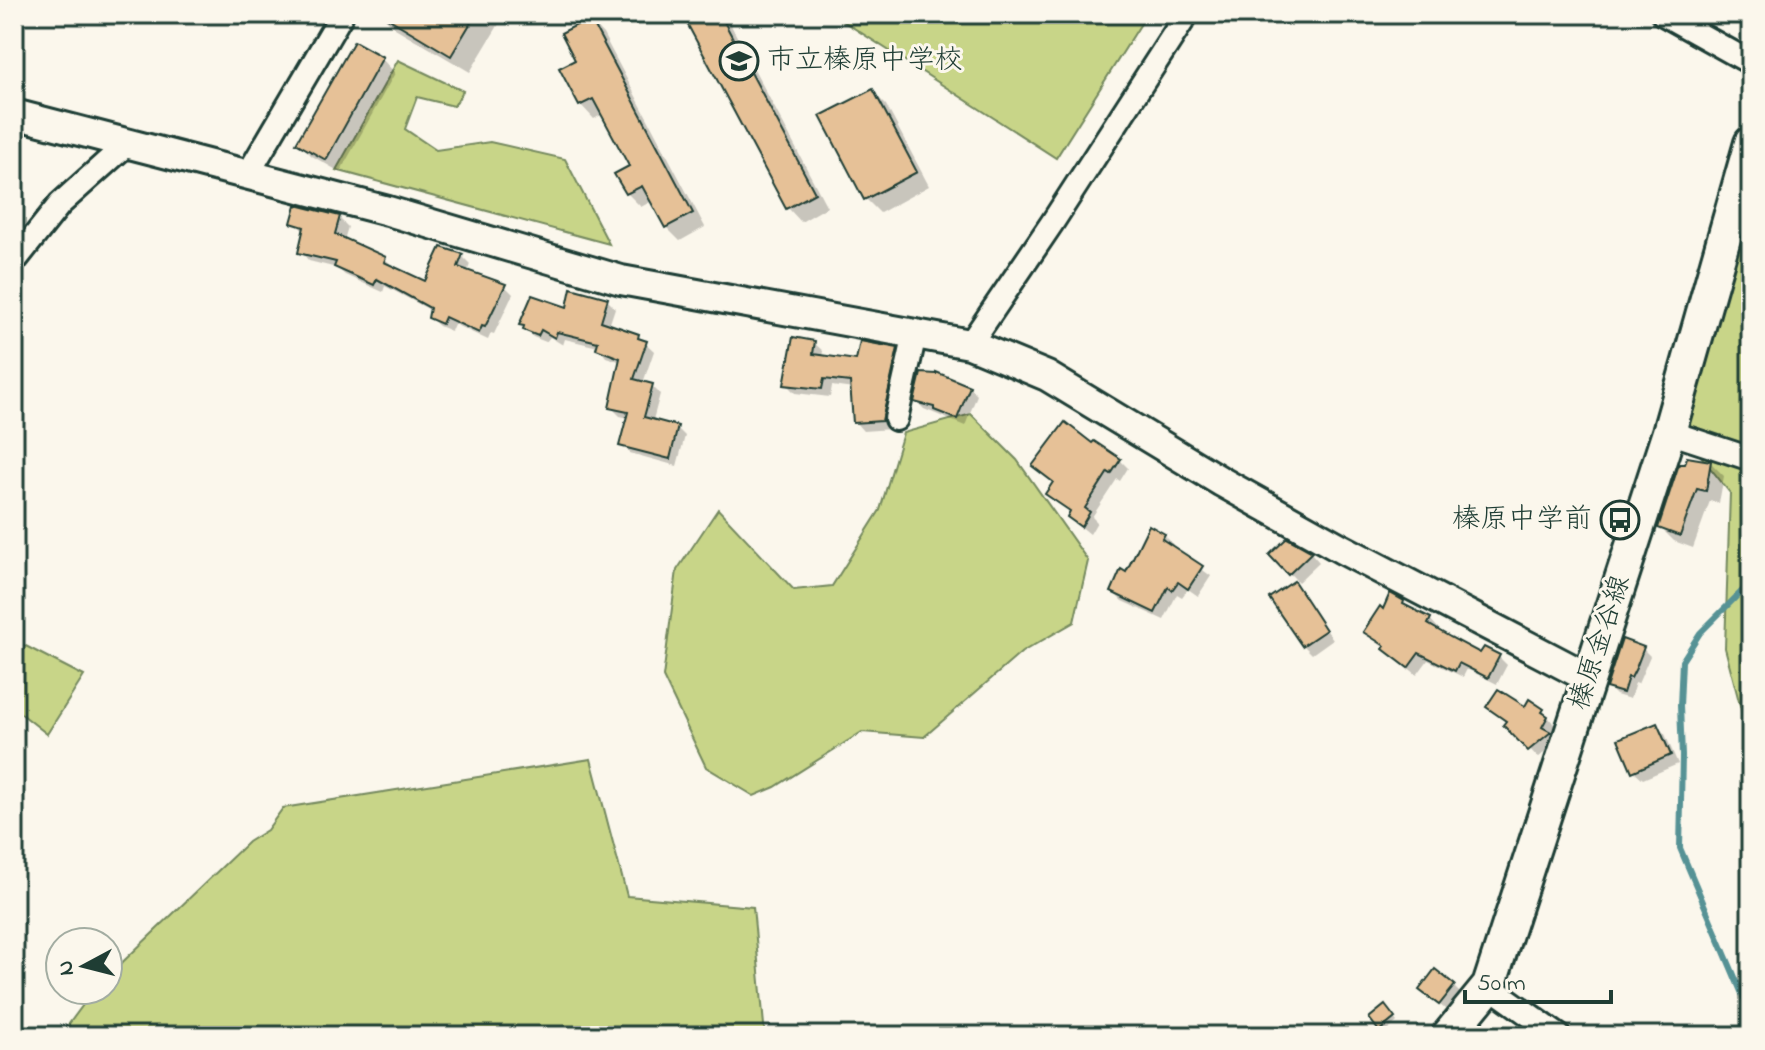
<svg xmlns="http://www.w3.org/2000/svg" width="1765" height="1050" viewBox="0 0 1765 1050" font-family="'Indie Flower','Klee One',sans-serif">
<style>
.green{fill:#c8d588;stroke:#74895e;stroke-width:2}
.shadow{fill:#0003}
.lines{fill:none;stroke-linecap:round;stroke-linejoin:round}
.stream{stroke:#569295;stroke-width:6}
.building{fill:#e6c197;stroke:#1f3d34;stroke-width:2}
.minor-casing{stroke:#1f3d34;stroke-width:28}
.tertiary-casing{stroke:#1f3d34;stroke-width:34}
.secondary-casing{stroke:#1f3d34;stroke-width:38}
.minor{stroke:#fbf7ec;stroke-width:22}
.tertiary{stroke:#fbf7ec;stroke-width:28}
.secondary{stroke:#fbf7ec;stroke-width:32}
.labels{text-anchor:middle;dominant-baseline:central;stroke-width:6;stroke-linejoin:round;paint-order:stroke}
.poi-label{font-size:28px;fill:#1f3d34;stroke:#fbf7ec;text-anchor:start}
.street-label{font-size:28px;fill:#1f3d34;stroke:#fbf7ec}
</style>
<rect width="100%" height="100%" fill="#fbf7ec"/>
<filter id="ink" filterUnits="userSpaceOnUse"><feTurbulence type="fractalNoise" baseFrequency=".0125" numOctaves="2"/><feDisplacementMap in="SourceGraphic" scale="16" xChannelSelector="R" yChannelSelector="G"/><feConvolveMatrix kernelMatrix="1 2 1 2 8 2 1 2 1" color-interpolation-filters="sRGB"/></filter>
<g filter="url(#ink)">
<g class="green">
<polygon points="832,14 1147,14 1056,158"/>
<polygon points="398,60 463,91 454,106 417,97 405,129 436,150 490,142 565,159 609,244 336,170"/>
<polygon points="1751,204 1751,747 1725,648 1730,493 1678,427"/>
<polygon points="971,414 1017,460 1088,561 1074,622 1022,652 924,737 862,732 775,787 754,796 706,767 663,677 677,570 718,509 794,590 832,586 880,510 903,433"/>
<polygon points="14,640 84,676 47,734 14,708"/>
<polygon points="591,759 627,896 753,907 765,1036 60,1036 94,990 108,990 108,976 248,842 267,830 283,808"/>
</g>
<g class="shadow">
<polygon points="381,14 505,14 470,72 395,28"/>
<polygon points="684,14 725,14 827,207 801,222 788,208"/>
<polygon points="590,20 603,34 705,227 680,241 666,227 652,201 641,207 627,193 631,167 603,114 594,119 581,105 578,60"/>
<polygon points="382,59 395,73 340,172 312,156 299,143"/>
<polygon points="872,91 886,105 929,186 880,213 866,199 823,117"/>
<polygon points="14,144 19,150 14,168"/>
<polygon points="339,218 348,227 344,240 385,259 394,267 426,284 462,256 470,264 467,273 504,285 513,294 494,334 491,333 488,340 454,324 451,331 439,326 430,318 432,311 385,286 383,292 345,275 337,268 309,261 301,252 305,232 294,222"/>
<polygon points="607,300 615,308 609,326 638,336 654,351 643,383 652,386 660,394 653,420 677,428 685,436 677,466 630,453 622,445 629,418 620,416 612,408 622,362 606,357 598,347 565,339 563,345 550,337 546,342 533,337 521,324"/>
<polygon points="814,343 823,351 822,357 858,362 897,350 905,358 891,429 863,431 855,422 853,389 832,386 830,397 795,393 786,384"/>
<polygon points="969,387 977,395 965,426 924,409 916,401"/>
<polygon points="1093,446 1120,460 1128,468 1120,481 1117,479 1092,517 1097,522 1090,534 1069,517 1072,513 1047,494"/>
<polygon points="1710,462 1724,476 1719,503 1710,501 1693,548 1674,541 1660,527"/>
<polygon points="1164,535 1173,544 1171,547 1211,576 1198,596 1188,589 1182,597 1177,594 1164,620 1122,601 1113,592"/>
<polygon points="1288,540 1311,553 1319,562 1298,582 1272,555"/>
<polygon points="1293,584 1333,639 1312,654 1303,645"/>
<polygon points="1403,602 1410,610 1430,619 1438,628 1436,632 1481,655 1499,657 1507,665 1497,684 1467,669 1463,677 1428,660 1417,675 1365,632 1384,612"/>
<polygon points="1643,649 1650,656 1638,684 1635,683 1630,699 1616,695 1608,687"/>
<polygon points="1488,707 1543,710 1556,727 1552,735 1558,741 1538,758 1507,723"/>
<polygon points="1656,725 1665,734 1678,764 1643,779 1634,771"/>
<polygon points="1453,986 1462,995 1449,1012 1431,998"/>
<polygon points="1388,1011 1397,1022 1385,1033 1371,1018"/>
</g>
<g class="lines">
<polyline class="stream" points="1751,582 1700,633 1682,661 1680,706 1682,756 1680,848 1751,1015"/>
</g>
<g class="building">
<polygon points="381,14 476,14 451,56"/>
<polygon points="682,14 720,14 815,193 786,209"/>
<polygon points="590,18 693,213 665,228 642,186 626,194 614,174 629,166 593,99 579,106 559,68 575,60 561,33"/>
<polygon points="354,41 383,57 326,160 296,143"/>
<polygon points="873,89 917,172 864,200 820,116"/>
<polygon points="296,205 340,216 335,234 386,257 384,262 425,281 441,247 463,254 458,267 506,284 485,327 482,326 479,333 445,317 442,324 428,318 430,308 377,279 374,285 334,267 336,262 298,253 304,227 291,223"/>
<polygon points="571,288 608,298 601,321 639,334 638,338 647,341 634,379 653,384 644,417 678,426 670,459 619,446 628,412 609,408 620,358 596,349 598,342 557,332 555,338 541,330 538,336 523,330 524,326 519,325 532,295 567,307"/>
<polygon points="793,337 815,341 813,354 856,360 860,341 898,348 882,421 853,423 850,382 824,379 822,389 784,385"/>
<polygon points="936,372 970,386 957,419 934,410 934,407 914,402 921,373 936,374"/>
<polygon points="1065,422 1092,443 1094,441 1121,459 1111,474 1108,472 1085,508 1090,512 1081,527 1067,517 1070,511 1045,494 1053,482 1032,466"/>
<polygon points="1687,457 1711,461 1706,491 1697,489 1680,536 1658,528 1679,464 1685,464"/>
<polygon points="1149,525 1165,534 1162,539 1203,566 1188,589 1178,582 1172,590 1168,587 1155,613 1111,592 1121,569 1126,572"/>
<polygon points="1287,538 1312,552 1288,575 1269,555"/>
<polygon points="1294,581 1326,630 1302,646 1269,598"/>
<polygon points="1390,593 1404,601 1403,604 1431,618 1428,624 1450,637 1480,653 1484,647 1500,655 1488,678 1459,663 1455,671 1419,653 1408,668 1383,649 1385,646 1363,632 1380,606 1383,609"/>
<polygon points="1622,639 1644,647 1636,668 1631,678 1628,677 1623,693 1606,688"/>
<polygon points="1498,689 1525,706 1529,699 1544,709 1542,712 1548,716 1542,727 1551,732 1528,751 1503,725 1506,721 1486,707"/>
<polygon points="1657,723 1671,755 1632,772 1618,739"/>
<polygon points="1435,969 1455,985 1439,1005 1419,990"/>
<polygon points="1385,1005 1395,1018 1379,1031 1369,1018"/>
</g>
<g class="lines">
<g class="minor-casing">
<g id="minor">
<polyline points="1663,14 1751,63"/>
<polyline points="248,174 342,14"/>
<polyline points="14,262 60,204 129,142"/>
<polyline points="970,344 1052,223 1187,14"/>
<polyline points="896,419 915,334"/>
<polyline points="1669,432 1751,459"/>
<polyline points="1489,986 1559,1036"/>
</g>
</g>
<g class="tertiary-casing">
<polyline id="tertiary" points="14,114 388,211 621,280 970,344 1047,376 1222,482 1342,549 1589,678"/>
</g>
<g class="secondary-casing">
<polyline id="secondary" points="1448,1036 1489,986 1669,432 1751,143"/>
</g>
<use href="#minor" class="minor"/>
<use href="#tertiary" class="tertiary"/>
<use href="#secondary" class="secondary"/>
</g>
</g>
<defs>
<g id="school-ring" transform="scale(2)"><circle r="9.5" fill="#fbf7ec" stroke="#1f3d34" stroke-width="1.5"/><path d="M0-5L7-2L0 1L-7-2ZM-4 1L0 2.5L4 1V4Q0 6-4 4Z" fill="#1f3d34"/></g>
<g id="bus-ring" transform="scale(2)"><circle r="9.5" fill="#fbf7ec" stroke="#1f3d34" stroke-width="1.5"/><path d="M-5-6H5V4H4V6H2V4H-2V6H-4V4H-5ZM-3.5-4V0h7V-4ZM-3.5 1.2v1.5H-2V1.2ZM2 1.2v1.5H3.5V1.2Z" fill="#1f3d34"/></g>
</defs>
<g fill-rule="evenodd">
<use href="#school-ring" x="739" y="61"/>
<use href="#bus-ring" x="1620" y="520"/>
</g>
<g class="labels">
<g class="poi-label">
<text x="767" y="61">市立榛原中学校</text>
<text x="1592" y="520" text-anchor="end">榛原中学前</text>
</g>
<g class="street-label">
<text transform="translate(1601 643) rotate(-72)">榛原金谷線</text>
</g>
</g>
<rect width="1765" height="1050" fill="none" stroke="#fbf7ec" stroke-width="48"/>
<rect x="24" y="24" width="1717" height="1002" fill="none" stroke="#1f3d34" stroke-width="3" filter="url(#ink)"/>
<g transform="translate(84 966) rotate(263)"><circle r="38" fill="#fbf7ec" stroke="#a3ada2" stroke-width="2"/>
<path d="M0-6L14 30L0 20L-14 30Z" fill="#1f3d34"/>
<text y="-12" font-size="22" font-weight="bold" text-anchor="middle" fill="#1f3d34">N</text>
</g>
<path d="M1465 990v12h146v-12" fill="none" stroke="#1f3d34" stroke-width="4"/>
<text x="1477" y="990" font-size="24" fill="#1f3d34" stroke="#fbf7ec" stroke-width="6" paint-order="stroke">50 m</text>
</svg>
